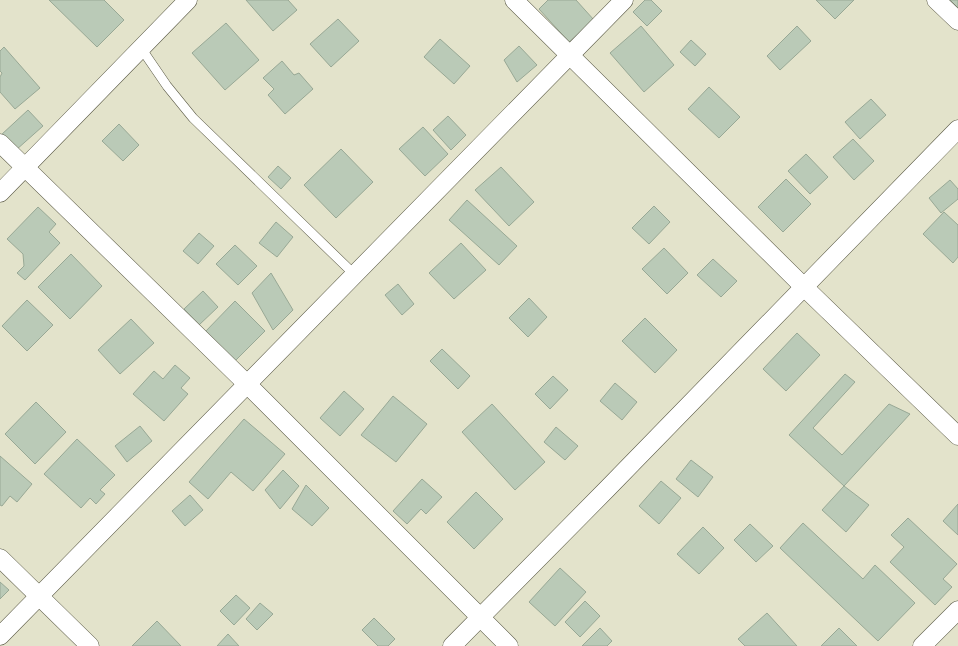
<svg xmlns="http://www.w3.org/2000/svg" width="958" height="646" viewBox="0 0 958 646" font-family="Bitter,serif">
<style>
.building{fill:#bacab7;stroke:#98a895}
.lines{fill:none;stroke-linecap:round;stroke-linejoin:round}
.service-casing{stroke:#5a5945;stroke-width:10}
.minor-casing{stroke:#5a5945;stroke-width:19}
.service{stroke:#fff;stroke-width:9}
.minor{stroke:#fff;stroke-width:18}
</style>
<rect width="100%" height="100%" fill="#e3e3cb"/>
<g class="building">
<polygon points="49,0 104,0 124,20 97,47"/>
<polygon points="246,0 288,0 297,10 273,31"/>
<polygon points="548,0 576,0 594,20 569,42 539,9"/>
<polygon points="645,0 651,0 662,11 647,26 633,12"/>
<polygon points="816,0 854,0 835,19"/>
<polygon points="950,0 958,0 958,8"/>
<polygon points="338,19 359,41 331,67 310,44"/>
<polygon points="226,23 259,60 225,90 192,53"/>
<polygon points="641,26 674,65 644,92 610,53"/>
<polygon points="797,26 811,41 780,70 767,56"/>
<polygon points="440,39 470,66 454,84 424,57"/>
<polygon points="691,40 706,54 695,66 680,52"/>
<polygon points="519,46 537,65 517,82 504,60"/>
<polygon points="4,47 40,88 15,109 0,92 0,77 2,73 0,71 0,51"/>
<polygon points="282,61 294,75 299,73 313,89 285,114 268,95 274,89 263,78"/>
<polygon points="709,87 740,117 719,138 688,109"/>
<polygon points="871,99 886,115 860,139 845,122"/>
<polygon points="28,110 43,126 16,150 1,135"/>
<polygon points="448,116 466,135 451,150 433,130"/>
<polygon points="119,124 139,145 123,161 102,141"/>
<polygon points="423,127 448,154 425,176 399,149"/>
<polygon points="853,139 874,161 854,180 833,157"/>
<polygon points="341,149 373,182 336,218 304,185"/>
<polygon points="806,154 828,177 810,194 788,171"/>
<polygon points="278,166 291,178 281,189 268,177"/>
<polygon points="501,167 534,202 509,226 475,190"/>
<polygon points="786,179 811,204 783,232 758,207"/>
<polygon points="950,180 958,189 958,199 941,213 929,198"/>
<polygon points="467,200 517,246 499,265 449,220"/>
<polygon points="654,206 670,222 649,244 632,228"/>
<polygon points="38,207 56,224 49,232 60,243 25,280 17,273 24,266 23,254 7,239"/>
<polygon points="944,212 958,225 958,257 953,263 923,234"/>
<polygon points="276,222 293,237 277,257 259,243"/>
<polygon points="199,233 214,246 198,264 183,251"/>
<polygon points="461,243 486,270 454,299 429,273"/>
<polygon points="235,245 257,266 238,285 216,264"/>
<polygon points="664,248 688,273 667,294 642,269"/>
<polygon points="71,254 102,286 70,319 38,287"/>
<polygon points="713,259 737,281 721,297 697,275"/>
<polygon points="271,273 293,310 273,330 252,293"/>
<polygon points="398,284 414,304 402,315 385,295"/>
<polygon points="203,291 218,307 199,325 184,309"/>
<polygon points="529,298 547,317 528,337 509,318"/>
<polygon points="27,300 53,325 27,351 2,326"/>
<polygon points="235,301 265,331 233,363 204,333"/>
<polygon points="645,318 677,350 655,373 622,341"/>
<polygon points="131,319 154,343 120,374 98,350"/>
<polygon points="797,333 820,355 786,391 763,369"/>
<polygon points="442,349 470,376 458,389 430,361"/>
<polygon points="175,365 190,378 181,388 188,394 164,421 133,394 154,371 163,379"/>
<polygon points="845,374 855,382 813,428 842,455 889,404 910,414 844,486 789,435"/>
<polygon points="553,376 568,390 550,409 535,394"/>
<polygon points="615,383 637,402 622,420 600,401"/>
<polygon points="344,391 364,409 340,436 320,418"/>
<polygon points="393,396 427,424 396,462 361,435"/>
<polygon points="36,402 66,432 35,464 5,434"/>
<polygon points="492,404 545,462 515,490 462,432"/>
<polygon points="244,419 285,454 253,491 231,472 208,499 189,482"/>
<polygon points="140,426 152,441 127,462 115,446"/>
<polygon points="556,427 578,446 565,460 544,442"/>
<polygon points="77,439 115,475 100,490 105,494 96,504 90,498 81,508 44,474"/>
<polygon points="0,456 32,484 17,502 10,496 2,506 0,505"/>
<polygon points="691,460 713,477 698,497 676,479"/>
<polygon points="283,470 299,486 280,509 265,490"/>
<polygon points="422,479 442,497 426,514 421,509 407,524 393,511"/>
<polygon points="661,481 681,498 659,524 639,506"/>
<polygon points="306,485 329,508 312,526 292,509"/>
<polygon points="844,486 869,505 846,532 822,510"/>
<polygon points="476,492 503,519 474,549 447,522"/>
<polygon points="190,495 203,510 185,526 172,511"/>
<polygon points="958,504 958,535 943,521"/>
<polygon points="908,518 957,564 943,579 952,587 935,605 890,562 904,547 891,535"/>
<polygon points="803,523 863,579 875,565 915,603 878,641 780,548"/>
<polygon points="750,524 773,546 756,562 734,540"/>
<polygon points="703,527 724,548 699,574 677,554"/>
<polygon points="560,568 586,592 555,626 529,602"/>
<polygon points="0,582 9,590 0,599"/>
<polygon points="236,595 250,608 234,625 220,611"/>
<polygon points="585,601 600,616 580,637 565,622"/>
<polygon points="260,603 273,614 257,630 246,619"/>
<polygon points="767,613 797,646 745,646 738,639"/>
<polygon points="374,618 395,639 388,646 378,646 362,630"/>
<polygon points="157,621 181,646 132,646"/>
<polygon points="600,628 612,641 607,646 582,646"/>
<polygon points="839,628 857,646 821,646"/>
<polygon points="228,634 239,646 217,646"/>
</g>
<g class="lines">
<g class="service-casing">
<polyline id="service" points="141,48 167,86 193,118 355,275"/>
</g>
<g class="minor-casing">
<g id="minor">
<polyline points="514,0 804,287 958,436"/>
<polyline points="936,0 958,21"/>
<polyline points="0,143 247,384 509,646"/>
<polyline points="0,193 188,0"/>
<polyline points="0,558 90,646"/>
<polyline points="0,636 624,0"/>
<polyline points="452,646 607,489 958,129"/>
<polyline points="922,646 958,610"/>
</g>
</g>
<use href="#service" class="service"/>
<use href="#minor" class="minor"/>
</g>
</svg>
